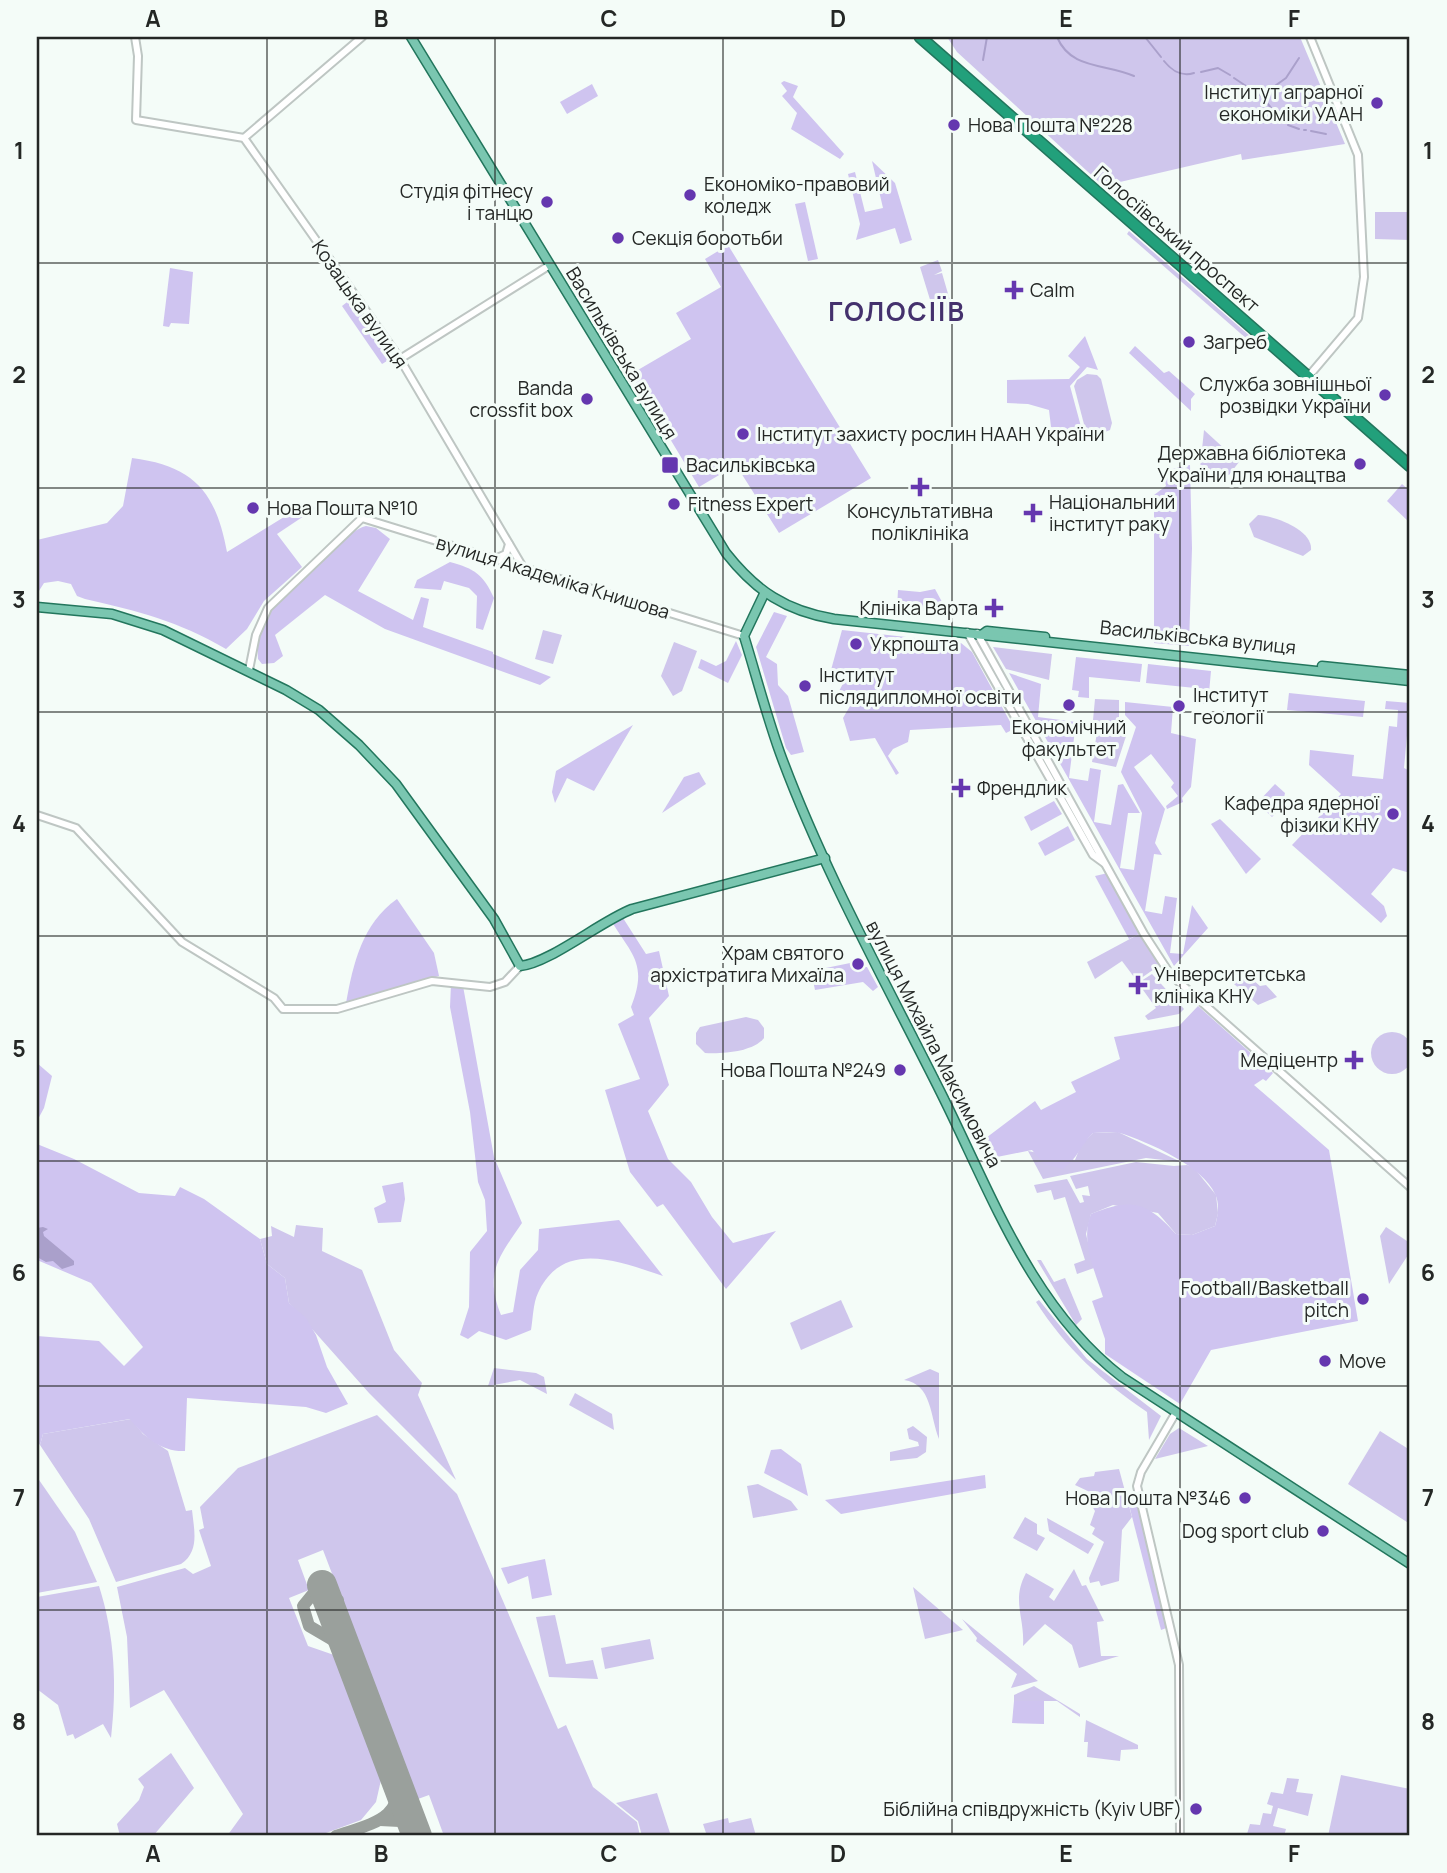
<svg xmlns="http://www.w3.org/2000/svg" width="1447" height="1873" viewBox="0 0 1447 1873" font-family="Manrope,sans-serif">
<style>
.green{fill:#cfc6ec}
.forest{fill:#cfc4f0}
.water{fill:#aaa0cb}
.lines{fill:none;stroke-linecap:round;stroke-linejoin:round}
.stream{stroke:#aaa0cb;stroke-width:2}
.taxiway{stroke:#9aa09c;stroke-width:12}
.runway{stroke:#9aa09c;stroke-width:30}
.minor-casing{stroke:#bec6c3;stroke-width:10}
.major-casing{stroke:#23765d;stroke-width:11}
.highway-casing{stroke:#23765d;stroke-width:13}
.minor{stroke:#fff;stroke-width:6}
.major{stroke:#7ac6b0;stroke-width:8}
.highway{stroke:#22a07b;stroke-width:10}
.grid{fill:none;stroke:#242725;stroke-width:2;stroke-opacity:0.55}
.poi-dot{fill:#6537af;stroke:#f4fcf8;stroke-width:2.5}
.labels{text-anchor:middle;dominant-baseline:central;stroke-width:6;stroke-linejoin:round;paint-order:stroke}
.poi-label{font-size:19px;fill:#242725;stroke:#f4fcf8;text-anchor:start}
.street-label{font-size:19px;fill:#242725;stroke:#f4fcf8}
.district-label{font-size:26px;font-weight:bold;letter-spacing:2px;fill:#44316d;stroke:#f4fcf8}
.neatline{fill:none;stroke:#242725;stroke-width:2.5}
.grid-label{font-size:23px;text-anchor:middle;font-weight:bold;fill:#242725}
</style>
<rect width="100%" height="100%" fill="#f4fcf8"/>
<g class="green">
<polygon points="947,37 1300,37 1345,144 1242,160 1241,154 1107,185 1099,182 957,52"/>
<polygon points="1375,212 1410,212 1410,240 1375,239"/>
<polygon points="1129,231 1251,337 1248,340 1127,234"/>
<polygon points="938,260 942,271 934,275 942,273 953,311 935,316 920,267"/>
<polygon points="1087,374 1097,375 1101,379 1112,423 1110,430 1095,436 1085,428 1074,386 1077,380"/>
<polygon points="1204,430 1239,462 1229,475 1221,475 1219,480 1206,478 1205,483 1195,482 1200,469"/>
<path d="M 1258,515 C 1275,516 1313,530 1311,550 L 1303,556 L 1254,537 L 1249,524 Z"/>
<polygon points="543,630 562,635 553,664 535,659"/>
<polygon points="674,642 697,651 682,691 673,696 661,676"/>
<polygon points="993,647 1052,654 1049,680 1006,669"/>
<polygon points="1095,699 1119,700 1119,718 1128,730 1116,767 1092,762 1099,721 1093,720"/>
<polygon points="1141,933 1160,965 1137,981 1122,961 1095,979 1087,962"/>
<polygon points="1245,973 1260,986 1266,985 1277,997 1258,1005 1234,984"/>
<polygon points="1152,974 1184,1009 1179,1014 1148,1020 1145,1016 1156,1008 1138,983"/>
<path d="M 746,1017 L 758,1020 L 764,1028 L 764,1038 C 753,1052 722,1054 705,1053 L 696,1044 L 696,1033 L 700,1027 Z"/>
<circle cx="1392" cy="1053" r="21"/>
<polygon points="1118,1132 1181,1162 1146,1158 1043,1179 1028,1151 1075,1160 1081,1145 1093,1133"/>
<polygon points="1136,1162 1174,1166 1187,1165 1194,1168 1216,1195 1218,1213 1215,1226 1192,1235 1176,1234 1158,1213 1113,1205 1091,1214 1086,1234 1094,1268 1077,1274 1074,1264 1085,1260 1065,1197 1054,1200 1051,1190 1037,1193 1034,1185 1067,1179 1080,1203 1084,1202 1082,1195 1090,1196 1088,1186 1076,1189 1070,1176"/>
<polygon points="296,1225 323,1228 322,1251 362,1270 394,1350 422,1383 418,1395 456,1480 369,1393 289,1303 285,1278 267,1264 260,1239 272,1236 271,1226 294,1237"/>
<polygon points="1386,1227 1410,1243 1410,1252 1389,1284 1380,1236"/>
<polygon points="1037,1260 1041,1260 1054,1282 1065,1278 1082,1319 1076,1325"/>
<polygon points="841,1300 853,1327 801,1350 790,1323"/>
<path d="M 1039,1300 L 1087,1359 L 1161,1416 L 1149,1440 L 1147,1412 C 1102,1382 1065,1347 1036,1302 Z"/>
<polygon points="494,1368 536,1373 544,1377 547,1394 520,1380 488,1386"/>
<path d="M 930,1369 L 939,1373 L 939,1439 C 930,1416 932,1384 904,1380 Z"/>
<polygon points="575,1393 612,1414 614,1430 569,1405"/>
<polygon points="377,1415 457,1494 558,1729 566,1725 593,1787 637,1822 640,1836 444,1836 429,1795 418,1799 323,1550 298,1560 309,1590 289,1598 308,1646 334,1655 381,1780 376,1802 361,1820 318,1836 227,1836 243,1814 164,1690 130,1708 127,1637 117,1587 185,1568 193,1574 211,1566 199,1530 204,1528 200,1507 238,1468"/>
<path d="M 131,1419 L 143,1434 L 168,1451 L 186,1511 L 192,1510 C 194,1530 200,1551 181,1564 L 116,1582 L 89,1519 L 40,1445 L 43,1434 Z"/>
<polygon points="913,1426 927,1437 926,1452 917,1458 890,1461 890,1452 919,1446 918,1442 909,1439 907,1429"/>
<polygon points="1179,1428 1208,1446 1155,1459 1170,1434"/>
<polygon points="1380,1431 1410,1450 1410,1524 1348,1484"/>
<polygon points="1119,1469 1132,1517 1122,1530 1119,1581 1101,1586 1099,1581 1090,1583 1089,1578 1104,1542 1092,1534 1095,1528 1090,1525 1095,1511 1092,1506 1094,1494 1075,1485 1080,1478 1094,1476 1095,1472"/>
<polygon points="37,1477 75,1532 97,1582 37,1593"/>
<polygon points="758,1484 791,1501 798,1510 753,1518 747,1486"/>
<polygon points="1025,1517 1037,1524 1037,1534 1045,1538 1037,1551 1013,1538"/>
<polygon points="1047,1518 1094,1544 1088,1554 1049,1531"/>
<path d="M 1074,1569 L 1082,1586 L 1086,1585 L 1104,1621 L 1097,1622 L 1101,1656 L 1119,1656 L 1079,1668 L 1072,1645 L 1045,1624 L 1023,1646 C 1025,1617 1011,1601 1026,1573 L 1054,1589 L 1049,1597 L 1054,1601 Z"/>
<path d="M 99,1586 C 115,1636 117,1687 111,1738 L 103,1724 L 75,1739 L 73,1734 L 67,1736 L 58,1705 L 37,1689 L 37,1597 Z"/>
<polygon points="913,1587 963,1630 925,1639"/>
<polygon points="555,1615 566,1664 593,1660 598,1679 549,1677 536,1617"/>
<polygon points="962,1619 1038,1681 1011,1688 1017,1674 976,1641 977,1638"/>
<polygon points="650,1639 654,1659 605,1669 601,1648"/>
<polygon points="1034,1686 1080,1714 1080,1717 1057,1701 1014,1701 1014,1695"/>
<polygon points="1086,1720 1138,1745 1138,1749 1121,1750 1120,1761 1087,1757 1088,1742 1084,1742"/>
<polygon points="171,1753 194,1788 153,1836 120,1836 117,1824 139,1800 144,1787 138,1779"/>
<polygon points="1341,1775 1410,1789 1410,1836 1328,1836"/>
<polygon points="1287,1778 1299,1779 1296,1792 1313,1794 1308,1816 1278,1808 1273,1826 1286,1829 1284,1836 1247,1834 1250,1824 1260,1825 1263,1813 1271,1814 1273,1806 1267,1804 1271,1792 1283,1794"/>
<polygon points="657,1793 671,1836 642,1836 638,1821 616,1803"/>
<polygon points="728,1818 729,1823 751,1818 756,1836 707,1836 703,1824"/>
</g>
<g class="forest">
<polygon points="784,81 798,86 793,97 844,154 840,159 791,129 797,113 782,96 787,91 781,83"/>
<polygon points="592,84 598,96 567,114 560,102"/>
<polygon points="872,161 895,183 912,240 900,244 895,228 856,240 860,224 848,174 855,172 865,212 883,208"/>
<polygon points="805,202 818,259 808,261 795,204"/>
<polygon points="728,245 871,478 779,533 736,465 699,487 631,374 691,339 676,313 721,287 705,259"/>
<polygon points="170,268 193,272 189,324 171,323 169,327 163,326"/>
<polygon points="351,299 392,358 382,364 342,306"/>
<polygon points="1085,336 1098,370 1087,367 1070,386 1083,434 1051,427 1049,410 1028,404 1007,403 1007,380 1069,379 1080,367 1068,356"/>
<polygon points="1135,346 1164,373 1169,371 1195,394 1191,399 1191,411 1129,353"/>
<path d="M 132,458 C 195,466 216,493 227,552 L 297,509 L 319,506 L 277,534 L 302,567 L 264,601 L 247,629 L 226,649 C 178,621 138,611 85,599 L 77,596 L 71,584 L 58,581 L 44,583 L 37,594 L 37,540 L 107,523 L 123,506 Z"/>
<polygon points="1190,465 1192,548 1189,646 1154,643 1154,495 1166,486 1163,471"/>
<polygon points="1402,484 1410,491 1410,523 1387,501"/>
<path d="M 366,526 L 376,528 L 390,539 L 358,591 L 413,620 L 421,597 L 429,599 L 423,627 L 493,652 L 493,654 L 551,677 L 540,685 L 385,629 L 325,595 L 275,635 L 283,656 L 274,663 L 262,664 L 258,659 C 257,646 258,634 264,622 C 273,604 348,528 366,526 Z"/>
<path d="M 450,562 C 475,569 483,574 494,598 L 483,630 L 476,628 L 477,596 L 469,588 L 444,581 L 441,590 L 414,588 L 417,580 Z"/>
<polygon points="935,589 948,613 897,609 898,590 920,592"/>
<polygon points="774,612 787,616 766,657 777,664 778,685 788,696 804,752 791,755 786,748 756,647"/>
<polygon points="842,630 961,643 972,652 1014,729 1006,733 1001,725 910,730 908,742 893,749 888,756 899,773 896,775 875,738 850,741 843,718 853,701 838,693 846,678 831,670"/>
<polygon points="736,641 742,655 728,683 698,668 701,659 716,666 726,661"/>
<polygon points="1076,657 1142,664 1140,682 1089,677 1089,698 1078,697 1079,691 1072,690"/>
<polygon points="1148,664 1211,671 1208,704 1203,704 1205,689 1146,683"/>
<polygon points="1009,673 1041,684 1038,717 1076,722 1069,778 1088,781 1090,768 1101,770 1094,822 1111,825 1118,785 1123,784 1140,813 1128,813 1120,868 1134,870 1142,813 1121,772 1136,727 1125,715 1125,702 1173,707 1171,733 1196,739 1191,787 1182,798 1183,802 1167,809 1166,806 1178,796 1171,787 1174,783 1151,754 1134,767 1165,809 1155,843 1162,855 1154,854 1145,911 1162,914 1165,896 1177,898 1170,953 1183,954 1192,905 1208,928 1174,966"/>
<polygon points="1289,693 1365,701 1363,717 1287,710"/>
<polygon points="1386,701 1410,703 1404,768 1410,771 1410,873 1393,868 1371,894 1384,906 1387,916 1381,923 1292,845 1341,794 1309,765 1310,750 1354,755 1352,776 1383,779 1389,726 1397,727 1398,710 1385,709"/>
<polygon points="633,725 594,791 567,778 555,803 552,792 556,771"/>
<polygon points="699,772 706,784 662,813 684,777"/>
<polygon points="1275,784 1285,793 1282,807 1272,817 1257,803"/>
<polygon points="1054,801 1062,814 1031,831 1024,817"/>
<polygon points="1220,819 1261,859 1246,874 1211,824"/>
<polygon points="1068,826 1075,840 1045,856 1038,843"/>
<polygon points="1108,873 1141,933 1129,939 1095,876"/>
<path d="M 397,899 L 434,953 L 439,976 L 346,1003 C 353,964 362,924 397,899 Z"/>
<path d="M 623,918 L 646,954 L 659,951 L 669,996 L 649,1018 L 669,1085 L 648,1111 L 668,1159 L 691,1182 L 712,1217 L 733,1243 L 776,1231 L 726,1289 L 663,1204 L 657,1207 L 630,1172 L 605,1090 L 640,1079 L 618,1024 L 634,1015 L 631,1007 C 648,964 632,955 612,922 Z"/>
<polygon points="860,961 863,967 867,967 878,987 873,991 863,982 815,990 811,971"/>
<path d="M 451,984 L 463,986 L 494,1157 L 522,1223 C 499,1257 484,1273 501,1315 L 513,1312 L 520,1270 L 538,1250 L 539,1229 L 619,1220 L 663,1276 C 620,1262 563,1238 538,1293 C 533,1303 533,1319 531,1330 L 506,1340 L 479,1331 L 468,1339 L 460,1335 L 469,1307 L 470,1252 L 487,1231 L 485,1200 L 478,1182 L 470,1112 L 450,1007 Z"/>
<path d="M 1198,1006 L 1273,1073 L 1266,1081 L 1263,1079 L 1254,1085 L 1329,1150 L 1358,1321 L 1211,1350 L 1180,1404 L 1105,1354 L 1105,1339 L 1092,1301 L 1103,1297 C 1095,1271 1080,1240 1091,1214 C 1132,1197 1147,1202 1176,1234 L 1192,1235 L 1215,1226 C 1218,1215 1220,1204 1215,1194 C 1203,1166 1148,1142 1120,1133 C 1112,1131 1102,1133 1093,1133 C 1081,1145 1077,1159 1063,1169 L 1044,1164 L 1032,1150 L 992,1158 L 989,1167 L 978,1144 L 1035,1101 L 1041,1110 L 1076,1092 L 1071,1082 L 1120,1059 L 1114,1037 L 1179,1026 Z"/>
<polygon points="37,1063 52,1076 44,1108 37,1121"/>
<path d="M 37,1144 L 74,1159 L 139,1193 L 175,1196 L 180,1187 L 204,1199 L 260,1239 L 267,1264 L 285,1278 L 289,1303 L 306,1318 L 316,1335 L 327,1367 L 348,1404 L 326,1413 L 306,1407 L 187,1398 L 185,1451 C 162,1452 145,1438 130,1419 L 43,1434 L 40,1445 L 37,1441 L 37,1336 L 99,1341 L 124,1366 L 143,1347 L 91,1283 L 37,1260 Z"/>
<polygon points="403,1182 405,1199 401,1222 378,1223 374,1208 386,1202 382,1186"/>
<polygon points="781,1449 801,1464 808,1496 764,1473 771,1450"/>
<polygon points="985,1475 986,1488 841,1514 825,1500"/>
<polygon points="1136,1499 1169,1627 1161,1630 1128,1501"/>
<polygon points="545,1559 552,1595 532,1599 528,1576 508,1584 501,1568"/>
<polygon points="1014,1701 1044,1701 1044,1724 1012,1723"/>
</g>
<polygon class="water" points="43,1227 48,1229 43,1232 44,1236 74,1261 74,1265 62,1269 53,1261 46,1262 37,1257 37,1228"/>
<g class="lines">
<g class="stream">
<path d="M 1057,37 C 1071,70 1105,63 1134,76"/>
<polyline points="1145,37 1161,57"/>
<polyline points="983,60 987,37"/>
<path d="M 1164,61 C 1172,71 1181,77 1194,73"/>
<polyline points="1201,72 1218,68 1230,75"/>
<polyline points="1234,78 1261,96 1284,123"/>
<polyline points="1261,96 1286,78 1299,58"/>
<polyline points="1288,125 1299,129"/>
<polyline points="1304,130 1306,130"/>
<polyline points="1311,131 1326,134"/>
</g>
<g class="taxiway">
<polyline points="340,1632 338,1600 326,1591 312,1595 303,1606 309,1626 338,1643 349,1657"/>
<polyline points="380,1820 400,1821 417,1836"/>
<path d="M 336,1836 C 370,1824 409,1819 394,1773"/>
</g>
<polyline class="runway" points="322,1585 417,1836"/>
<g class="minor-casing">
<g id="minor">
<polyline points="135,37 138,56 136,120 244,138 400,359 524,569"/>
<polyline points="244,138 362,37"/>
<polyline points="400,359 550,265"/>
<polyline points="1308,377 1358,318 1364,277 1358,155 1310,37"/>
<polyline points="495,559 506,554 509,544"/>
<polyline points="967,632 1093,855 1104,863"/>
<polyline points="977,633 1144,934 1170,974 1410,1187"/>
<polyline points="249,670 256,635 268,608 362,518 744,636"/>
<polyline points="37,815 76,828 182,942 274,998 283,1009 337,1009 432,981 490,987 505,982 520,966"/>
<polyline points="1175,1414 1141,1472 1137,1486 1179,1665 1180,1836"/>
</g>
</g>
<g class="major-casing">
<g id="major">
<path d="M 411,37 L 726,553 C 756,591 786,611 834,619 L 1410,681"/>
<path d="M 764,594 L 744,636 C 756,675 766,714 780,753 C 823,870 885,981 941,1093 C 991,1193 1031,1307 1122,1377 L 1410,1564"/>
<path d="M 37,607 L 112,614 L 163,630 L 286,690 L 319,710 L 359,745 L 396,784 L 494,919 L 520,966 C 548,964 601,921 632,909 L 825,858"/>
<polyline points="983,634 987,631 1045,637"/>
<polyline points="1322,666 1410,675"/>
</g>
</g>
<g class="highway-casing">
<polyline id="highway" points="920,37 1410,466"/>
</g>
<use href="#minor" class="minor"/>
<use href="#major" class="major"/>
<use href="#highway" class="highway"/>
</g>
<path class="grid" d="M 267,37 L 267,1836M 495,37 L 495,1836M 723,37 L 723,1836M 952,37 L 952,1836M 1180,37 L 1180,1836M 37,263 L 1410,263M 37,488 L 1410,488M 37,712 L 1410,712M 37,936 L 1410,936M 37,1161 L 1410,1161M 37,1386 L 1410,1386M 37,1610 L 1410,1610"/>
<g class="poi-dot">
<circle cx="1377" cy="103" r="7"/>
<circle cx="954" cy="125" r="7"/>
<circle cx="690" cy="195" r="7"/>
<circle cx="547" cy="202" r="7"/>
<circle cx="618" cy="238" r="7"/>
<path d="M1010.5 279.5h7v7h7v7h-7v7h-7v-7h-7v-7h7z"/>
<circle cx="1189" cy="342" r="7"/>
<circle cx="1385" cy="395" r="7"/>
<circle cx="587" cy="399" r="7"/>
<circle cx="743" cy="434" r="7"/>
<circle cx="1360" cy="464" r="7"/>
<rect x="661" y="456" width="18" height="18" rx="3.5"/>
<path d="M916.5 476.5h7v7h7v7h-7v7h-7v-7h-7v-7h7z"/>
<circle cx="674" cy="504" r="7"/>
<circle cx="253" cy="508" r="7"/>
<path d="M1029.5 502.5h7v7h7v7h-7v7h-7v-7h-7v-7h7z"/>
<path d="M990.5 597.5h7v7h7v7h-7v7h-7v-7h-7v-7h7z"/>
<circle cx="856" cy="644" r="7"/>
<circle cx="805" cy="686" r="7"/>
<circle cx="1069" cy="705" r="7"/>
<circle cx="1179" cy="706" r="7"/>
<path d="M957.5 777.5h7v7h7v7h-7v7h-7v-7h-7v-7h7z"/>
<circle cx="1393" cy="814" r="7"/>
<circle cx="858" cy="964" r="7"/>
<path d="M1134.5 974.5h7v7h7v7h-7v7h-7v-7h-7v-7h7z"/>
<path d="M1350.5 1049.5h7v7h7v7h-7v7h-7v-7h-7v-7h7z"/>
<circle cx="900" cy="1070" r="7"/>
<circle cx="1363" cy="1299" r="7"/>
<circle cx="1325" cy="1361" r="7"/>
<circle cx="1245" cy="1498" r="7"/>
<circle cx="1323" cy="1531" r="7"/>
<circle cx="1196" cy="1809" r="7"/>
</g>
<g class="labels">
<g class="poi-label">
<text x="1363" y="92" text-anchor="end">Інститут аграрної<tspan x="1363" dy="22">економіки УААН</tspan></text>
<text x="968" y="125">Нова Пошта №228</text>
<text x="704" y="184">Економіко-правовий<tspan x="704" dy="22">коледж</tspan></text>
<text x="533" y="191" text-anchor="end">Студія фітнесу<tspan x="533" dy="22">і танцю</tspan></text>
<text x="632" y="238">Секція боротьби</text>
<text x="1030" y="290">Calm</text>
<text x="1203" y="342">Загреб</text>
<text x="1371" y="384" text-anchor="end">Служба зовнішньої<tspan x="1371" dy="22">розвідки України</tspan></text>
<text x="573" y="388" text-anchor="end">Banda<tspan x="573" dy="22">crossfit box</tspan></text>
<text x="757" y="434">Інститут захисту рослин НААН України</text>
<text x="1346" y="453" text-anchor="end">Державна бібліотека<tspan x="1346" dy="22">України для юнацтва</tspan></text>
<text x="686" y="465">Васильківська</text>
<text x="1049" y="502">Національний<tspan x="1049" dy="22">інститут раку</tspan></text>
<text x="688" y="504">Fitness Expert</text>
<text x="267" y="508">Нова Пошта №10</text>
<text x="920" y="511" text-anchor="middle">Консультативна<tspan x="920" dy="22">поліклініка</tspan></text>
<text x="978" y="608" text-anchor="end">Клініка Варта</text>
<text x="870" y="644">Укрпошта</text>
<text x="819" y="675">Інститут<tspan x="819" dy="22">післядипломної освіти</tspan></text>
<text x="1193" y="695">Інститут<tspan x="1193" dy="22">геології</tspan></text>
<text x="1069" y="727" text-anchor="middle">Економічний<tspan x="1069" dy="22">факультет</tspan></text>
<text x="977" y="788">Френдлик</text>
<text x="1379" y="803" text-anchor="end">Кафедра ядерної<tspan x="1379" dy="22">фізики КНУ</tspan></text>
<text x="844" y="953" text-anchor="end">Храм святого<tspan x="844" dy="22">архістратига Михаїла</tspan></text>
<text x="1154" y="974">Університетська<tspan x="1154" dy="22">клініка КНУ</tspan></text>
<text x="1338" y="1060" text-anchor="end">Медіцентр</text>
<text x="886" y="1070" text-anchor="end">Нова Пошта №249</text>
<text x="1349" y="1288" text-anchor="end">Football/Basketball<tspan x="1349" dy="22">pitch</tspan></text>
<text x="1339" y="1361">Move</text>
<text x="1231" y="1498" text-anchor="end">Нова Пошта №346</text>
<text x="1309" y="1531" text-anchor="end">Dog sport club</text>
<text x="1182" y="1809" text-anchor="end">Біблійна співдружність (Kyiv UBF)</text>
</g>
<g class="street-label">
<text transform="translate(1177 239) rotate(41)">Голосіївський проспект</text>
<text transform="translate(360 304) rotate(55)">Козацька вулиця</text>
<text transform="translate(622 353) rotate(59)">Васильківська вулиця</text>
<text transform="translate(553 577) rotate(17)">вулиця Академіка Книшова</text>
<text transform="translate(1198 637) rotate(6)">Васильківська вулиця</text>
<text transform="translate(934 1044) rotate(63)">вулиця Михайла Максимовича</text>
</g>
<g class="district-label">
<text x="897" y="311">ГОЛОСІЇВ</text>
</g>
</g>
<rect width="1447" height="1873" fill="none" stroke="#f4fcf8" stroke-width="77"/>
<rect x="38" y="38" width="1370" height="1796" class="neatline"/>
<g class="grid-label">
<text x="153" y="27">A</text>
<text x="381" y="27">B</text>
<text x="609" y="27">C</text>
<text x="838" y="27">D</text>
<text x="1066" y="27">E</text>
<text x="1294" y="27">F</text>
<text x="19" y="159">1</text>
<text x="1428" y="159">1</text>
<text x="19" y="383">2</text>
<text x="1428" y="383">2</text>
<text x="19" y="608">3</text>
<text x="1428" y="608">3</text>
<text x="19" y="832">4</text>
<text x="1428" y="832">4</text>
<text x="19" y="1057">5</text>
<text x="1428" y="1057">5</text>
<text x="19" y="1281">6</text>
<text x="1428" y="1281">6</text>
<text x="19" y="1506">7</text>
<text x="1428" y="1506">7</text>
<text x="19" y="1730">8</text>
<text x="1428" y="1730">8</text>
<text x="153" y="1862">A</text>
<text x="381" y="1862">B</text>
<text x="609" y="1862">C</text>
<text x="838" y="1862">D</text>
<text x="1066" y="1862">E</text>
<text x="1294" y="1862">F</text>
</g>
</svg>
